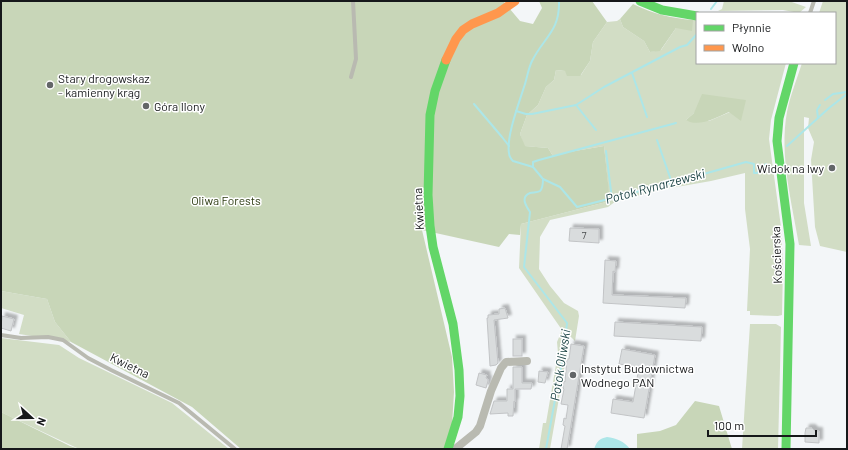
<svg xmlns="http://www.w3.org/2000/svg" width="848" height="450" viewBox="0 0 848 450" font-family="Barlow,sans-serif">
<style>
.green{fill:#d2ddc5;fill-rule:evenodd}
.forest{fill:#c8d6b8}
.water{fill:#ace6e8}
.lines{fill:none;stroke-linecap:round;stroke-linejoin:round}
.stream{stroke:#ace6e8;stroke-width:2}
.building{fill:#d9dcdd;stroke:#c2c4c6;filter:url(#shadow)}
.lane{stroke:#b9bab1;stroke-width:4}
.street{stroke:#b9bab1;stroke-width:8}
.fast{stroke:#63d668;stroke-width:9}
.slow{stroke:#ff974d;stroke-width:9}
.poi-dot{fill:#636668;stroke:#fff;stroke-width:1.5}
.labels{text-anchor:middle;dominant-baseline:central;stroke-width:3;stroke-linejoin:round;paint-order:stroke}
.number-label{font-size:10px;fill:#494b4d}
.poi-label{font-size:12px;fill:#16181a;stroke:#fff;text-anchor:start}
.park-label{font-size:12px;fill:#2d3b12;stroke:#fff}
.street-label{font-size:12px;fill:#16181a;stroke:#fff}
.water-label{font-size:13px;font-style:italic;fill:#1b4344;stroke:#fff}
</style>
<defs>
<filter id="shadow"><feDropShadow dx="3.5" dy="-3.5" stdDeviation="1" flood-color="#0004"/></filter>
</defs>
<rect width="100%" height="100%" fill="#f3f6f8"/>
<g class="green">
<polygon points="724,1 789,1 806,7 799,13 783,10 718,11 722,9"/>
<path d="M 823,1 L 847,1 L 847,252 L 820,246 L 815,227 L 811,160 L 814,142 L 808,128 L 809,118 L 804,117 L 804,203 L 811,246 L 799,245 C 792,203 779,155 787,112 C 790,96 797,79 802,63 L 835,63 L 835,13 L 819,13 Z"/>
<path d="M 620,19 L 623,27 L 644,41 L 650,52 L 661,50 L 676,28 L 693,20 L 697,20 L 697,63 L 786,63 L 771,120 L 769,139 L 781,227 L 783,266 L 782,315 L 778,316 L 750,315 L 750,311 L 747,311 L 750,249 L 745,209 L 745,173 L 711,181 L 665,189 L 616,201 L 608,207 L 550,220 L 540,237 L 539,269 L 550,286 L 564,303 L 578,311 L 579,316 L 575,341 L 570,336 L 550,449 L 539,449 L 543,423 L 546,423 L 558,353 L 557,342 L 562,330 L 519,268 L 521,224 L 610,201 L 655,185 L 609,197 L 604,146 L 569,152 L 553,156 L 548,148 L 524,146 L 520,134 L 527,115 L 538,105 L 546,87 L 554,80 L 556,70 L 565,71 L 581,75 L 590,61 L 593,42 L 607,22 L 617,21 ZM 746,100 L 730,112 L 709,121 L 686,120 L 694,113 Z"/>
<polygon points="1,291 47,299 55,322 71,342 19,334 24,315 1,308"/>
<polygon points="750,324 776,324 781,327 778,449 742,449"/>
<polygon points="1,338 59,345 79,358 172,403 229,449 79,449 11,417 1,412"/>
</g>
<g class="forest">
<polygon points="1,1 505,1 504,2 520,21 533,24 542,8 539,1 592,1 607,22 593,42 590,61 580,76 567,76 565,71 556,70 554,80 546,87 538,105 527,115 520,134 525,146 548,148 553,156 569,152 604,146 610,201 521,224 520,235 509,234 499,247 422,230 452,357 454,392 452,425 444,449 241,449 192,407 71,342 55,322 47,299 1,291"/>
<path d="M 633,4 C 654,14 670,18 693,20 L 692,31 L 676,28 L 660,51 L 650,52 L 644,41 L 623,27 L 620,19 Z"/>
<path d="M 702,94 L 746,100 L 741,121 L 729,112 C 718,117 698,128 686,120 L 694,113 Z"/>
<polygon points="695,401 719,406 732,449 637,449 637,434 660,431 676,425"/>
<polygon points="1,412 70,446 79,449 1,449"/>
</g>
<path class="water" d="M 607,437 C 616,438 624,441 630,449 L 594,449 C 597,441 599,439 607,437 Z"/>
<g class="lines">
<g class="stream">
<polyline points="711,9 717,1"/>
<polyline points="632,73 647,117"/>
<polyline points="825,100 833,94 847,92"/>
<polyline points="474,104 502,137 509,146"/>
<polyline points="576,105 596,130"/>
<polyline points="516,111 526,114 532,114 576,105 604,87 680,47 687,45 697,34"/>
<polyline points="818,118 817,110 820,105"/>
<polyline points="657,140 672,183"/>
<polyline points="787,146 829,108 847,94"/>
<polyline points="606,151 612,199"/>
<polyline points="533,167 533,162 539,160 676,123"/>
<polyline points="543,179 560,187 577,207 672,183 746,162 754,164 754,173 757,173 766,164"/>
<path d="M 546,449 L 563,356 L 567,323 L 524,267 L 530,212 C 526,206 520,197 530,193 C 533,192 537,193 540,191 C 543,188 543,183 543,179 L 533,167 L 513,161 C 511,159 509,155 509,153 C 506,137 519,103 524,87 C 527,79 528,69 532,61 C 544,37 560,31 559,1"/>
</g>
</g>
<g class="building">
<polygon points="570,228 599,229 599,243 569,241"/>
<polygon points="605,260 616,261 615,272 613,271 612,295 686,298 685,308 603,303"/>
<polygon points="505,308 508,318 494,320 498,363 496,365 490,366 487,318 488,318 488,315 499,314 499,309"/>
<polygon points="2,316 14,319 11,331 1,328"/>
<polygon points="615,322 702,327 701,341 614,336"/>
<rect x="513" y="339" width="9" height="17"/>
<polygon points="571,344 584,346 567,449 561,449 565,426 563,425 564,418 566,419 568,405 561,404 564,389 563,388 564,381 565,382 567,359 569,359"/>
<polygon points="622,349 655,355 644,418 611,413 613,399 633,402 639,367 619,364"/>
<polygon points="513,367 522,367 522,383 532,383 531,389 515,389 515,402 514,401 513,416 508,416 508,413 490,414 494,401 507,401 507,389 513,389"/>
<polygon points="539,371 548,372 545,383 538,382"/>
<polygon points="479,373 487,375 486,378 488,379 488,381 486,388 476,385"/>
<polygon points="806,428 812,428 815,431 819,431 819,443 805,442 805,433"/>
</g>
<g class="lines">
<g class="lane">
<polyline points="810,13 814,1"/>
<polyline points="351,77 356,59 353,1"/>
<polyline points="1,335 21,338 48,337 63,340 88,358 111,370 179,403 235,449"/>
</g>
<polyline class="street" points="455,449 476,432 480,426 491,391 501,368 506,362 527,361"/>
<g class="fast">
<polyline points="640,1 662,10 697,16"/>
<polyline points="446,60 435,91 430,115 428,195 430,226 433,247 453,324 459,370 460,396 458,417 448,449"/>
<polyline points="786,449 790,244 777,141 779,118 794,63"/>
</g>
<polyline class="slow" points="446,60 456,39 463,30 472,24 498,13 515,1"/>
</g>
<g class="poi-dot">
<circle cx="50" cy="85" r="4"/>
<circle cx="146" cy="106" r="4"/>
<circle cx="832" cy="168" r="4"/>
<circle cx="573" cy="375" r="4"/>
</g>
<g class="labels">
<g class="number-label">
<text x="584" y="235">7</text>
</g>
<g class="poi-label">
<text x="58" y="78">Stary drogowskaz<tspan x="58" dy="14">- kamienny krąg</tspan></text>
<text x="154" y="106">Góra Ilony</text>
<text x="824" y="168" text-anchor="end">Widok na lwy</text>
<text x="581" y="368">Instytut Budownictwa<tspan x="581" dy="14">Wodnego PAN</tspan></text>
</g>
<g class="park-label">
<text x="226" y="200">Oliwa Forests</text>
</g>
<g class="street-label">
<text transform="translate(418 209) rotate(-93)">Kwietna</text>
<text transform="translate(776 255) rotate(-92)">Kościerska</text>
<text transform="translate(130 365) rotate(26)">Kwietna</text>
</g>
<g class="water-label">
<text transform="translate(655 186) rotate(-15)">Potok Rynarzewski</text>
<text transform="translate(560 365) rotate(-81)">Potok Oliwski</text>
</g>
</g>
<rect width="848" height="450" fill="none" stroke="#16181a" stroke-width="4"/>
<rect x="696" y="12" width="140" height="52" fill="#ffffff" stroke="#a2a3a3"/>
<rect x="704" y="25" width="20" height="6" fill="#63d668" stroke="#a2a3a3"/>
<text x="732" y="32" font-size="12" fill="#16181a">Płynnie</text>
<rect x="704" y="45" width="20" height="6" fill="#ff974d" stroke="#a2a3a3"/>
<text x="732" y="52" font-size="12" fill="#16181a">Wolno</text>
<g transform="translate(32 418) rotate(111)" stroke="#ffffff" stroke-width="3" paint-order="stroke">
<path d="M0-3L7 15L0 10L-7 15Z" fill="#16181a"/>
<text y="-6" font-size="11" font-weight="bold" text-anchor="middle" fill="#16181a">N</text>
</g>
<path d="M708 430v6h108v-6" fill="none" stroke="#16181a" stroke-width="2"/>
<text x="714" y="430" font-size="12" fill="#16181a" stroke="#ffffff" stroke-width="3" paint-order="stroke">100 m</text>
</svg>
